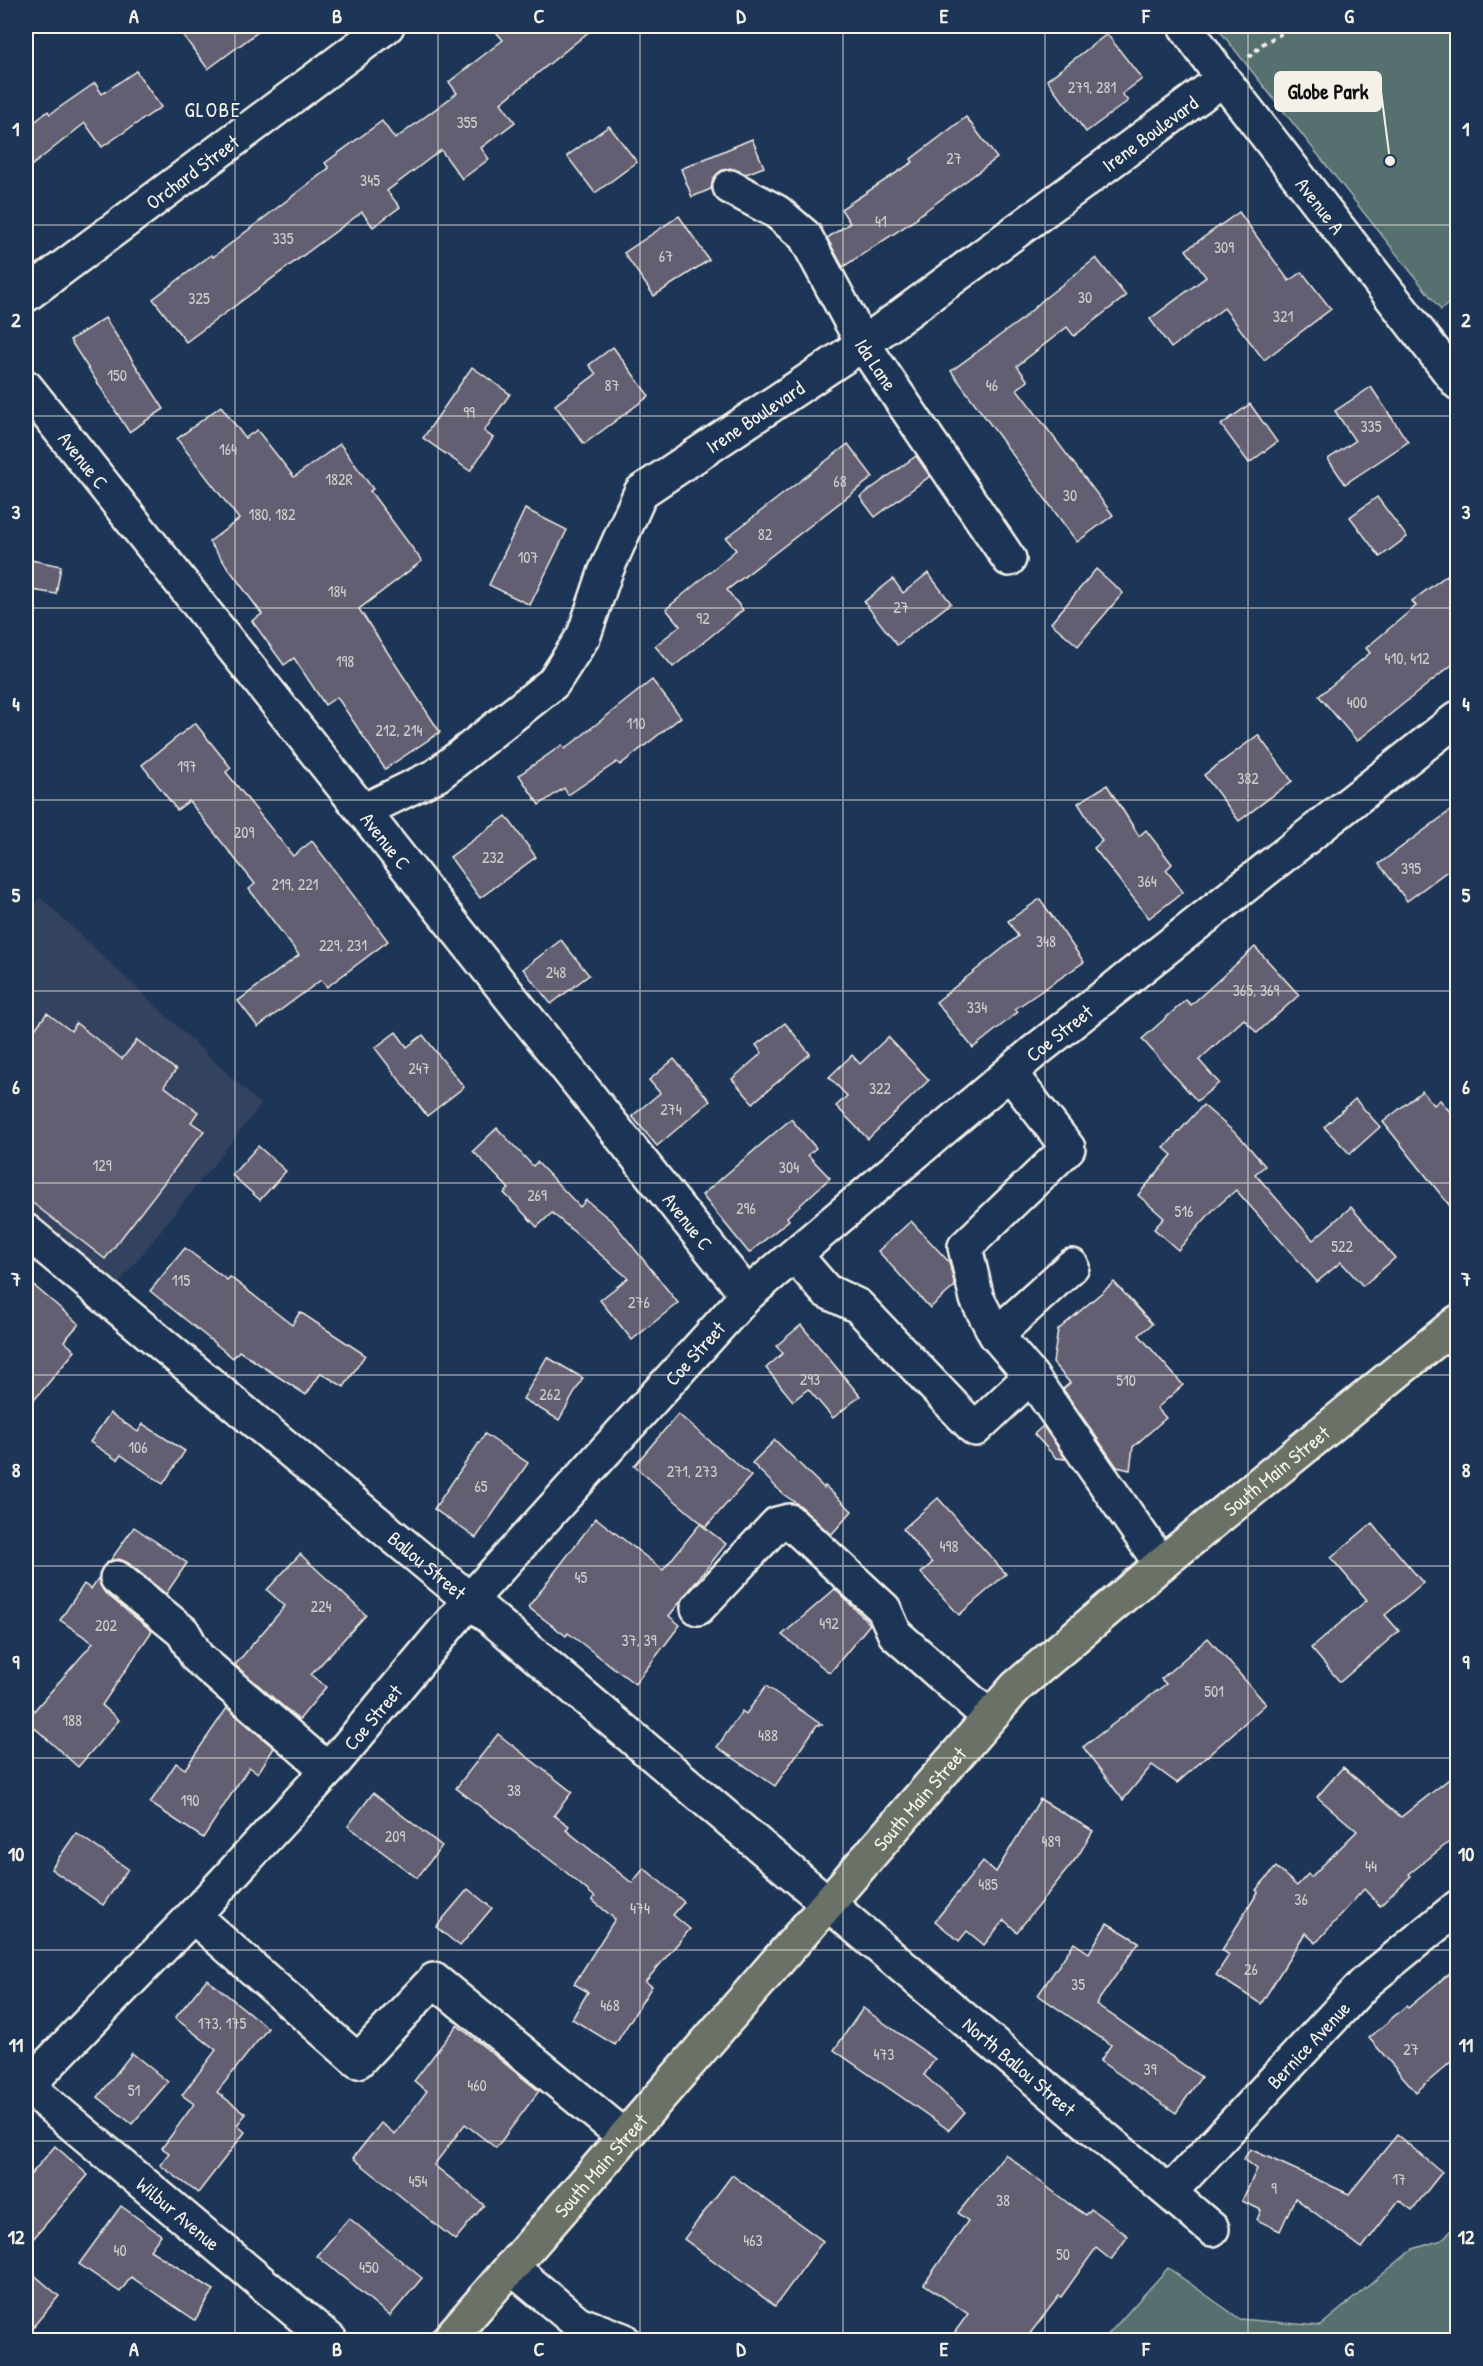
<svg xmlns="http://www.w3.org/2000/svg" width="1483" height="2366" viewBox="0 0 1483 2366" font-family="'Patrick Hand',sans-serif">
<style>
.built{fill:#32425f}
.green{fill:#54706e;stroke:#a4b0ab;stroke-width:1.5}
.building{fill:#645f72;stroke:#f4f1e8;stroke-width:1.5}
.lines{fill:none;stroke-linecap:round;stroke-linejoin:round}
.minor-casing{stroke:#f4f1e8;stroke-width:38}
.major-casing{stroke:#f4f1e8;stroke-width:38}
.path{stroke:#f4f1e8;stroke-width:4;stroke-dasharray:4.5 4.5;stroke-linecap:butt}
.minor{stroke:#1d3557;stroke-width:33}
.major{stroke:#6a7166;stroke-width:33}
.grid{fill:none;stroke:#f4f1e8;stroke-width:1.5;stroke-opacity:0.55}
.labels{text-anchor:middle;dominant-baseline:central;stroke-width:4.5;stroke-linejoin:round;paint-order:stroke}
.number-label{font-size:16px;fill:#d0ccca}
.street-label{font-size:20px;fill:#f4f1e8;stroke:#1d3557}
.neighbourhood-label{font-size:21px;letter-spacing:1.5px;fill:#f4f1e8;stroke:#1d3557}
.leader{fill:none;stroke:#f4f1e8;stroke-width:2}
.callout-dot{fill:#f4f1e8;stroke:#1d3557;stroke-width:2}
.callout{fill:#f4f1e8;stroke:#f4f1e8;stroke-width:2}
.callout-label{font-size:21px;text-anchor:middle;font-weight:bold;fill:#111}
.neatline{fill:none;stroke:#f4f1e8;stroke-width:2}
.grid-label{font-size:20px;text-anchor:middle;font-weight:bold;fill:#f4f1e8}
</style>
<rect width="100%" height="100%" fill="#1d3557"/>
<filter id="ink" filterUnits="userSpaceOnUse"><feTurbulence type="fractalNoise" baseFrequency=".0167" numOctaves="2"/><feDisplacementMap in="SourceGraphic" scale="12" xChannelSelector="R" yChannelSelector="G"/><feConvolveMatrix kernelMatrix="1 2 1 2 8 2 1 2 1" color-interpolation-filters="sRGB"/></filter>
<g filter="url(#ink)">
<polygon class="built" points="40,897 261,1105 104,1302 26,1236 26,914"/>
<g class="green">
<polygon points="1216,26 1457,26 1457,296 1441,310"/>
<polygon points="1457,2223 1457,2340 1103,2340 1168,2268 1240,2319 1320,2326 1413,2249 1442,2240"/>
</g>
<g class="building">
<polygon points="176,26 266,26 208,69"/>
<polygon points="491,26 596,26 501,103 515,122 481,148 489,159 462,179 441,150 387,191 400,207 373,227 362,212 186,342 153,299 211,255 213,257 329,168 325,163 382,121 395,139 457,93 449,82 503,40"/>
<polygon points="1107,34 1142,79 1122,94 1128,101 1086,132 1047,80"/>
<polygon points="136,71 161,107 102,147 85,123 26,170 26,129 48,111 50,114 95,83 102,94"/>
<polygon points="966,117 997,158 917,217 918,218 843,267 827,238 850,223 841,209 913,162 911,159"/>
<polygon points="609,126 637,162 595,193 567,156"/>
<polygon points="752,139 764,167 746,174 730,168 721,171 713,179 711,189 692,197 681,169"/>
<polygon points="1239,212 1289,281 1302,272 1331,309 1264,360 1224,308 1171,348 1150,319 1206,277 1186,250"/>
<polygon points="679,216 709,260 654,296 624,253"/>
<polygon points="1096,258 1126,296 1074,336 1067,327 1017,366 1028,381 1017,389 1113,515 1077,542 951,371 1021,320 1045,298"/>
<polygon points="105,318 164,409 129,432 70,340"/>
<polygon points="613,347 649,396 584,444 555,405 596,374 589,365"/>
<polygon points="472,367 510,394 484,431 493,438 470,471 423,438"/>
<polygon points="1371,387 1408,442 1345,484 1328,459 1355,441 1335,411"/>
<polygon points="1250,404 1277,442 1249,463 1221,425"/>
<polygon points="221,406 245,438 257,430 294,477 340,444 373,489 370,491 422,561 359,609 440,732 385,769 337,697 325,705 294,658 284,665 252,621 262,614 209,542 239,519 177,439"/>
<polygon points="848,444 873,477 727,590 743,610 673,667 655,646 680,626 666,609 736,550 726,538"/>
<polygon points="916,456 930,476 875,517 860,497"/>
<polygon points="1377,497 1407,537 1380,557 1350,517"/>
<polygon points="525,509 567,530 530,605 489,585"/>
<polygon points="26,559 61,566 56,594 26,589"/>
<polygon points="1458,567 1458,660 1357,741 1319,696 1370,653 1366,648 1416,606 1412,601"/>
<polygon points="1096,569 1123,593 1078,646 1051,623"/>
<polygon points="928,573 951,603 897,645 864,602 893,579 903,593"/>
<polygon points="652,680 681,717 620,765 617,762 568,795 564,788 539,805 519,775 562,745 565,749"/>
<polygon points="195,723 231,768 226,772 293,856 312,841 388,941 327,987 321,980 258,1027 238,1001 299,955 249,889 255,884 189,801 177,810 142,765"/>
<polygon points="1258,735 1292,781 1239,821 1204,775"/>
<polygon points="1107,785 1139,836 1146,830 1172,864 1166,870 1183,892 1149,918 1094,848 1102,841 1078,803"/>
<polygon points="1458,805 1458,863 1407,901 1379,864"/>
<polygon points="506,816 536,857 480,898 450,857"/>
<polygon points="1040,899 1084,962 1015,1009 1018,1012 973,1048 936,1002 1018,936 1008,921"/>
<polygon points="561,940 589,975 551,1004 523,969"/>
<polygon points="1255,947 1299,995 1257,1033 1244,1019 1199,1060 1219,1083 1197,1101 1142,1039 1186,1000 1191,1005"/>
<polygon points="47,1013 71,1031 76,1023 122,1059 137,1040 176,1070 164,1086 198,1112 191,1122 204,1131 105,1259 26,1198 26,1041"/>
<polygon points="785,1023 810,1054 753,1103 732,1079 762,1053 756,1045"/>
<polygon points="396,1032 407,1047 423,1035 464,1087 427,1116 375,1048"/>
<polygon points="888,1037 929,1080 868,1139 836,1106 847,1096 829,1077 852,1055 860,1064"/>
<polygon points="674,1059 710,1101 657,1146 632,1116 660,1093 649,1080"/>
<polygon points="1422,1091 1434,1105 1440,1100 1458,1121 1458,1216 1383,1122"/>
<polygon points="1355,1099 1380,1127 1350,1154 1324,1127"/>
<polygon points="1203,1105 1241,1138 1265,1166 1255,1174 1313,1240 1351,1207 1395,1258 1363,1286 1341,1262 1317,1282 1236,1190 1212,1211 1178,1250 1154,1229 1164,1218 1138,1195 1172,1155 1164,1148"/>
<polygon points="791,1119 816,1148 808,1155 830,1178 787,1217 789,1220 749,1253 702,1195"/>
<polygon points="497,1128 533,1166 537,1162 580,1207 586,1200 613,1222 678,1303 632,1340 600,1300 628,1278 552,1213 537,1227 504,1193 509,1189 473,1151"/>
<polygon points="258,1146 286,1171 260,1200 232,1175"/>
<polygon points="911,1221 949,1262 955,1286 930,1308 878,1251"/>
<polygon points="185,1248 227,1280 230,1277 292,1325 300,1312 365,1355 344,1387 321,1373 306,1395 239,1351 233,1358 150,1291"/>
<polygon points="26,1279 79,1324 64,1341 75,1351 26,1410"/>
<polygon points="1114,1282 1152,1324 1139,1335 1183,1385 1157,1408 1166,1418 1133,1447 1130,1470 1117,1467 1063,1389 1070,1383 1053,1363 1058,1330"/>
<polygon points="801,1325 860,1396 833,1418 808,1389 793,1401 766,1368 783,1353 776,1346"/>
<polygon points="547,1357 583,1378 559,1420 523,1399"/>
<polygon points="110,1413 138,1432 143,1424 185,1451 163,1484 121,1455 117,1460 90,1442"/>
<polygon points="678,1414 751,1476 706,1527 634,1466"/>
<polygon points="1043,1426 1066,1459 1056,1458 1034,1434"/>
<polygon points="485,1434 528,1463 476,1538 434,1509"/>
<polygon points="775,1440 824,1488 825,1486 852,1511 831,1535 802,1507 783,1494 752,1463"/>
<polygon points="938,1498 1006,1574 959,1615 921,1573 932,1563 903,1529"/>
<polygon points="596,1518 663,1570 700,1524 726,1544 669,1616 680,1625 635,1684 568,1633 566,1636 528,1607"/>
<polygon points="1372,1523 1423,1583 1385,1615 1399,1631 1340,1682 1311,1648 1367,1600 1331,1558"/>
<polygon points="134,1527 187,1563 166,1594 128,1563 119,1559 110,1561"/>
<polygon points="300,1554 366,1615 311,1675 326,1687 299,1720 235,1665 285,1606 267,1590"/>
<polygon points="99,1577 100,1585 105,1593 152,1631 102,1705 119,1720 78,1767 26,1720 93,1643 60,1620 84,1584 91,1589"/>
<polygon points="835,1589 870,1624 830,1673 782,1635"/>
<polygon points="1208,1638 1266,1704 1177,1783 1152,1765 1123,1800 1083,1747 1166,1684 1161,1679"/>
<polygon points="766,1686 822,1725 817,1725 775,1786 717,1747 742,1711 746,1714"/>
<polygon points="227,1708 274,1748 258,1773 249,1767 203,1838 150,1803 176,1763 185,1769"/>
<polygon points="498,1734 572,1792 554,1815 569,1826 566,1830 632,1883 644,1868 684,1902 673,1915 690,1929 645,1982 652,1986 615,2045 572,2019 588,1992 574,1984 615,1919 592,1900 595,1897 561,1868 456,1788"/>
<polygon points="1343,1767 1401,1817 1458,1772 1458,1835 1409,1874 1411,1876 1380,1906 1364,1889 1316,1943 1305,1933 1261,2004 1216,1975 1229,1955 1222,1950 1258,1892 1256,1890 1276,1867 1297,1886 1308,1874 1311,1877 1357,1831 1317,1797"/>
<polygon points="373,1793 442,1846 417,1878 348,1826"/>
<polygon points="1040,1799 1093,1831 1078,1856 1017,1932 1004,1920 984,1945 967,1931 959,1941 935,1921 983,1861 996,1872"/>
<polygon points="76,1833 128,1869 103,1905 51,1869"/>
<polygon points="468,1889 492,1908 460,1946 436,1927"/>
<polygon points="1107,1923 1139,1942 1096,2004 1201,2077 1176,2113 1100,2061 1111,2045 1038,1995 1074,1943 1089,1953"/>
<polygon points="1458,1966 1458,2056 1416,2092 1369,2038 1406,2006 1408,2008"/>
<polygon points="207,1979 268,2028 217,2092 246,2114 237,2125 245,2132 198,2193 160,2165 169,2153 162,2148 194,2104 182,2095 216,2050 175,2018"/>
<polygon points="863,2008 935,2059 924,2075 965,2112 949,2130 834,2050"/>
<polygon points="457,2025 539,2091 496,2148 465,2124 434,2165 484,2205 455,2240 353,2158 381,2123 395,2134 427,2091 414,2081"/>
<polygon points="132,2053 168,2082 132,2124 98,2097"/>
<polygon points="1397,2135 1442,2172 1412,2210 1399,2200 1362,2248 1295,2198 1280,2231 1257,2220 1261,2210 1242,2201 1257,2169 1244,2159 1250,2149 1349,2194"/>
<polygon points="55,2146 88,2175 26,2247 26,2180"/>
<polygon points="1005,2154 1069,2204 1086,2215 1091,2209 1128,2236 1111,2260 1096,2248 1061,2297 1059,2296 1025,2340 949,2340 968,2314 924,2284 968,2221 958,2213"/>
<polygon points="732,2175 823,2241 775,2306 684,2239"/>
<polygon points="121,2206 161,2235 150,2250 214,2290 195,2320 131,2277 120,2292 79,2264"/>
<polygon points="349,2218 422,2278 390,2316 317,2256"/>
<polygon points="26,2268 59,2296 26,2335"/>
</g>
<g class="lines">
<g class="minor-casing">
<g id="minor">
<path id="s1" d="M 1185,26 L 1223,79 L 1458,383"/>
<path id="s2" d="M 730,187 L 777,212 L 805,236 L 863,344 L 1009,559"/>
<path id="s3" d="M 26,295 L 387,26"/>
<path id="s4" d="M 26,387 L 747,1295"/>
<path id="s5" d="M 363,811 L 437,775 L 553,683 L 584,635 L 605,573 L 641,492 L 863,344 L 1223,79"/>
<polyline points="1010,1073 1068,1148 965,1247 977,1299 996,1335 1031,1376 1161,1564"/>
<path id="s6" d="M 26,1231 L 470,1600 L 1212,2229"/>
<polyline points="795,1255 826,1291 858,1306 975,1429 1031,1376"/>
<polyline points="996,1335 1072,1266"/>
<polyline points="117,1578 183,1632 197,1657 328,1770"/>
<polyline points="698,1608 777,1524 789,1521 884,1609 895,1634 989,1717"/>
<polyline points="193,1916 358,2061 434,1980 624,2136"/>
<path id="s7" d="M 27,2086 L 330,2340"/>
<path id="s8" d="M 26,2087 L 193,1916 L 328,1770 L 470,1600 L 747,1295 L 1034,1052 L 1458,718"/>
<path id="s9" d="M 1170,2192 L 1366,1982 L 1458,1907"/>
<polyline points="511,2267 578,2323 623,2340"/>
</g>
</g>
<g class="major-casing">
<g id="major">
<path id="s10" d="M 448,2340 L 1016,1687 L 1161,1564 L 1458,1322"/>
</g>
</g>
<polyline class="path" points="1249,57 1264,43 1295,26"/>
<use href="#minor" class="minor"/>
<use href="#major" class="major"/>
</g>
</g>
<path class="grid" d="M 235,26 L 235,2340M 438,26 L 438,2340M 640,26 L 640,2340M 843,26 L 843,2340M 1045,26 L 1045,2340M 1248,26 L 1248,2340M 26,225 L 1458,225M 26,416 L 1458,416M 26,608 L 1458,608M 26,800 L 1458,800M 26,991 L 1458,991M 26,1183 L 1458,1183M 26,1375 L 1458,1375M 26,1566 L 1458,1566M 26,1758 L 1458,1758M 26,1950 L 1458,1950M 26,2141 L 1458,2141"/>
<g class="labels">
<g class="number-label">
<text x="1092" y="87">279, 281</text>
<text x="467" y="122">355</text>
<text x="954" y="158">27</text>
<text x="370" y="180">345</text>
<text x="881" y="221">41</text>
<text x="283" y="238">335</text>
<text x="1224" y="247">309</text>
<text x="666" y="256">67</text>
<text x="1085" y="297">30</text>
<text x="199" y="298">325</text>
<text x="1283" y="316">321</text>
<text x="117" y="375">150</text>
<text x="612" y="385">87</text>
<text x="992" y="385">46</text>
<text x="469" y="412">99</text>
<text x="1371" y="426">335</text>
<text x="228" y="449">164</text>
<text x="339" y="479">182R</text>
<text x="840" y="481">68</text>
<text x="1070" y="495">30</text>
<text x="272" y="514">180, 182</text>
<text x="765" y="534">82</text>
<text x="528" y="557">107</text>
<text x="337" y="591">184</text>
<text x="901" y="607">27</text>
<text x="703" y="618">92</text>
<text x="1407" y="658">410, 412</text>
<text x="345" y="661">198</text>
<text x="1357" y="702">400</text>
<text x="636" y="723">110</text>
<text x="399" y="730">212, 214</text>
<text x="187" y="766">197</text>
<text x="1248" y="778">382</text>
<text x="244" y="832">209</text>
<text x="493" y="857">232</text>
<text x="1411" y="868">395</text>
<text x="1147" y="881">364</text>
<text x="295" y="884">219, 221</text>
<text x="1046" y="941">348</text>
<text x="343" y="945">229, 231</text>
<text x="556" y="972">248</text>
<text x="1256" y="990">365, 369</text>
<text x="977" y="1007">334</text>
<text x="419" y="1068">247</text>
<text x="880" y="1088">322</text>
<text x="671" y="1109">274</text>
<text x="102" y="1165">129</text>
<text x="789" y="1167">304</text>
<text x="537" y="1195">269</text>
<text x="746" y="1208">296</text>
<text x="1184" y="1211">516</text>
<text x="1342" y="1246">522</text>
<text x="181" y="1280">115</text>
<text x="639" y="1302">276</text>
<text x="810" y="1379">293</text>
<text x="1126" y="1380">510</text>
<text x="550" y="1394">262</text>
<text x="138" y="1447">106</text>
<text x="692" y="1471">271, 273</text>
<text x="481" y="1486">65</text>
<text x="949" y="1546">498</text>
<text x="581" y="1577">45</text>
<text x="321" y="1606">224</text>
<text x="829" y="1623">492</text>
<text x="106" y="1625">202</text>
<text x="639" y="1640">37, 39</text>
<text x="1214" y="1691">501</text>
<text x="72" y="1720">188</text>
<text x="768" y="1735">488</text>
<text x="514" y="1790">38</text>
<text x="190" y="1800">190</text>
<text x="395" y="1836">209</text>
<text x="1051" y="1841">489</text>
<text x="1371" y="1866">44</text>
<text x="988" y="1884">485</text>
<text x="1301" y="1899">36</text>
<text x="640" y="1908">474</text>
<text x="1251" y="1969">26</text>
<text x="1078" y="1984">35</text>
<text x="610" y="2005">468</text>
<text x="222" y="2023">173, 175</text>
<text x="1411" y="2049">27</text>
<text x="884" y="2054">473</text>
<text x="1150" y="2069">39</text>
<text x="477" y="2085">460</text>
<text x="134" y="2090">51</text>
<text x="1399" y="2179">17</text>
<text x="418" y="2181">454</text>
<text x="1274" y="2188">9</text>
<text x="1003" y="2200">38</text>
<text x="753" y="2240">463</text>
<text x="120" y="2250">40</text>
<text x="1063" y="2254">50</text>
<text x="369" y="2267">450</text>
</g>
<g class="street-label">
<text stroke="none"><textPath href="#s5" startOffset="1064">Irene Boulevard</textPath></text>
<text stroke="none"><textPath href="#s3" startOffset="207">Orchard Street</textPath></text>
<text stroke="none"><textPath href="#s1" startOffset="225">Avenue A</textPath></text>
<text stroke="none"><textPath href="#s2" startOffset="237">Ida Lane</textPath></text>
<text stroke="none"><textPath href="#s5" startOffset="578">Irene Boulevard</textPath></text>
<text stroke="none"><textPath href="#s4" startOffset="93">Avenue C</textPath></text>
<text stroke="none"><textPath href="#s4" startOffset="579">Avenue C</textPath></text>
<text stroke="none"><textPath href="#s8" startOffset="1479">Coe Street</textPath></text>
<text stroke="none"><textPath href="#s4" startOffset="1065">Avenue C</textPath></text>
<text stroke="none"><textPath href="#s8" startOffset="993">Coe Street</textPath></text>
<text stroke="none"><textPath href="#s10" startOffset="1204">South Main Street</textPath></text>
<text stroke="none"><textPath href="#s6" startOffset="522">Ballou Street</textPath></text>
<text stroke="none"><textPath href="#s8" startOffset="507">Coe Street</textPath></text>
<text stroke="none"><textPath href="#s10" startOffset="718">South Main Street</textPath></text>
<text stroke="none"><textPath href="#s9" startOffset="202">Bernice Avenue</textPath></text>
<text stroke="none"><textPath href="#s6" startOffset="1298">North Ballou Street</textPath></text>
<text stroke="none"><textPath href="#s10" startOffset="232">South Main Street</textPath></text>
<text stroke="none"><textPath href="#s7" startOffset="198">Wilbur Avenue</textPath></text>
</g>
<g class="neighbourhood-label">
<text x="213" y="109">GLOBE</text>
</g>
</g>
<path class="leader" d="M1390 161L1381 91"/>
<circle class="callout-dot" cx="1390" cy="161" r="6"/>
<rect class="callout" x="1275" y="72" width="106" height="39" rx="6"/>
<g class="callout-label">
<text x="1328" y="99">Globe Park</text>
</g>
<rect width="1483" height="2366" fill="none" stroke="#1d3557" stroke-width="66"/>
<rect x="33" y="33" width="1417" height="2300" class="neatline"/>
<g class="grid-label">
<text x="134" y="23">A</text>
<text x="337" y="23">B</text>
<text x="539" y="23">C</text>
<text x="741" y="23">D</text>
<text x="944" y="23">E</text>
<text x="1146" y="23">F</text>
<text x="1349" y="23">G</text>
<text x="16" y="136">1</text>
<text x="1466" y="136">1</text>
<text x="16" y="327">2</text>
<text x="1466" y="327">2</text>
<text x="16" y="519">3</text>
<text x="1466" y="519">3</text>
<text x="16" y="711">4</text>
<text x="1466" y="711">4</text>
<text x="16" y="902">5</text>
<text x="1466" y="902">5</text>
<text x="16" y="1094">6</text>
<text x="1466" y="1094">6</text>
<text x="16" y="1286">7</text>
<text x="1466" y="1286">7</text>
<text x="16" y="1477">8</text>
<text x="1466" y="1477">8</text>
<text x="16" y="1669">9</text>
<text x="1466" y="1669">9</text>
<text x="16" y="1861">10</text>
<text x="1466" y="1861">10</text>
<text x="16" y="2052">11</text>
<text x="1466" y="2052">11</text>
<text x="16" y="2244">12</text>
<text x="1466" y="2244">12</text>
<text x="134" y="2356">A</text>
<text x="337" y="2356">B</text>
<text x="539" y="2356">C</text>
<text x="741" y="2356">D</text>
<text x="944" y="2356">E</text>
<text x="1146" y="2356">F</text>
<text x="1349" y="2356">G</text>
</g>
</svg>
